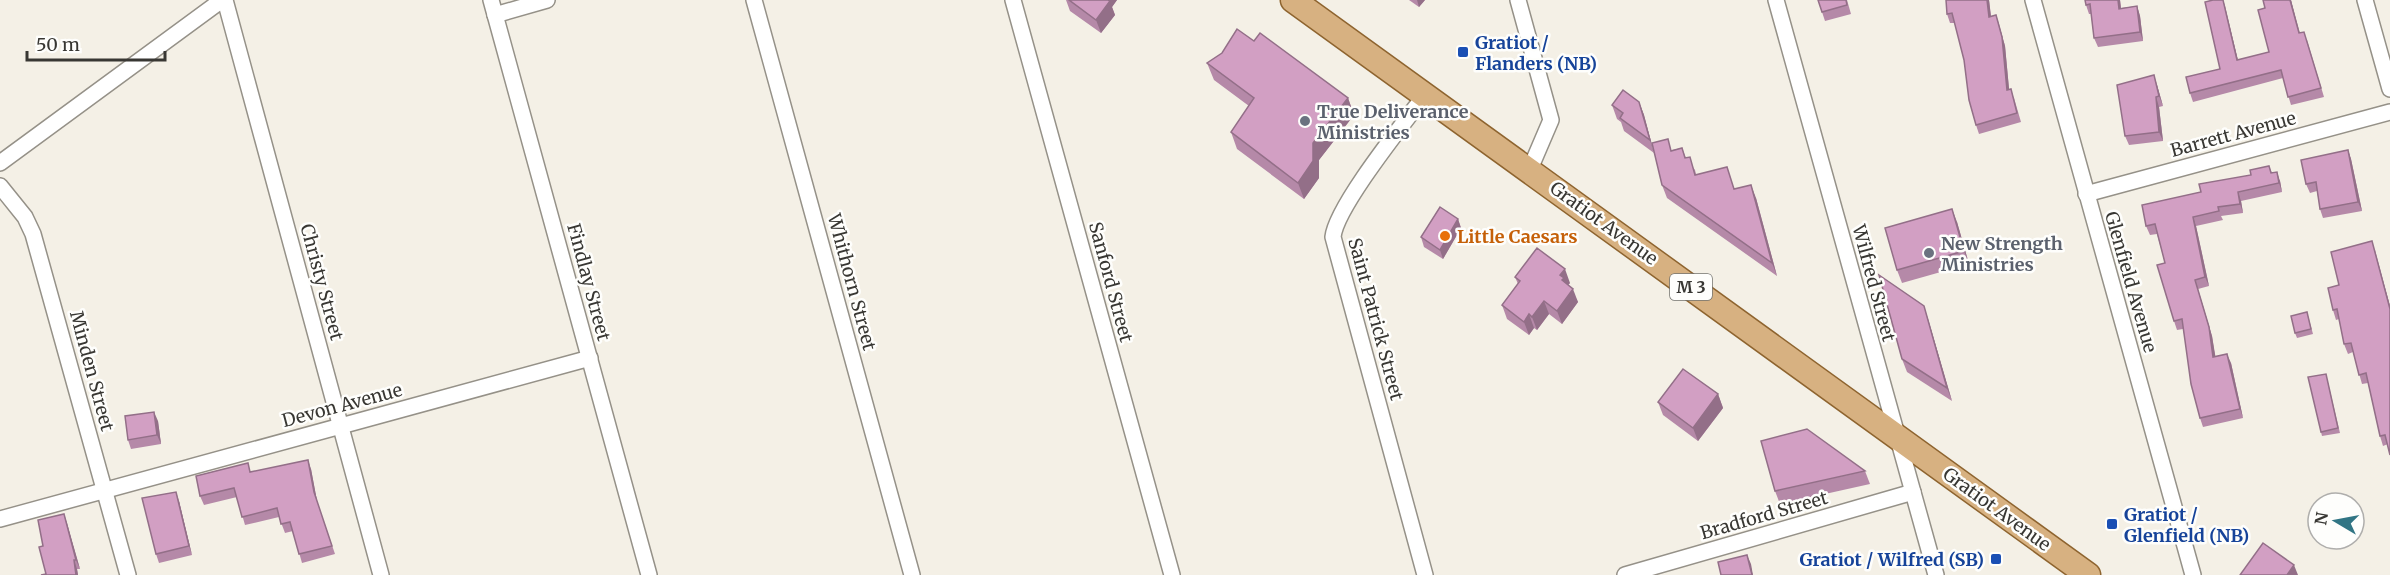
<svg xmlns="http://www.w3.org/2000/svg" width="2390" height="575" viewBox="0 0 2390 575" font-family="Merriweather,serif">
<style>
.lines{fill:none;stroke-linecap:round;stroke-linejoin:round}
.minor-casing{stroke:#959188;stroke-width:18}
.primary-casing{stroke:#8e642f;stroke-width:27}
.minor{stroke:#fff;stroke-width:15}
.primary{stroke:#d7b181;stroke-width:24}
.wall{fill:#b589a8}
.shaded-wall{fill:#936f88}
.building{fill:#d29fc3;stroke:#936f88;stroke-width:1.5}
.transit-dot{fill:#1a4fb4;stroke:#fefefc;stroke-width:2}
.worship-dot{fill:#6b7280;stroke:#fefefc;stroke-width:2}
.food-dot{fill:#e8710a;stroke:#fefefc;stroke-width:2}
.labels{text-anchor:middle;dominant-baseline:central;stroke-width:5;stroke-linejoin:round;paint-order:stroke}
.shield{fill:#fefefc;stroke:#73736f;stroke-width:1.5}
.shield-label{font-size:16px;font-weight:bold;fill:#383733}
.transit-label{font-size:18px;font-weight:bold;fill:#164399;stroke:#fefefc;text-anchor:start}
.worship-label{font-size:18px;font-weight:bold;fill:#5b616d;stroke:#fefefc;text-anchor:start}
.street-label{font-size:18px;fill:#383733;stroke:#fefefc}
.food-label{font-size:18px;font-weight:bold;fill:#c56008;stroke:#fefefc;text-anchor:start}
</style>
<rect width="100%" height="100%" fill="#f4f0e6"/>
<g class="lines">
<g class="minor-casing">
<g id="minor">
<polyline points="225,0 381,575"/>
<polyline points="491,0 649,575"/>
<polyline points="754,0 912,575"/>
<polyline points="1013,0 1172,575"/>
<polyline points="1518,0 1551,120 1530,169"/>
<polyline points="1776,0 1936,575"/>
<polyline points="2033,0 2193,575"/>
<polyline points="2365,0 2390,89"/>
<polyline points="495,15 547,0"/>
<path d="M 1425,95 C 1404,123 1336,207 1333,237 L 1425,575"/>
<polyline points="0,163 222,0"/>
<polyline points="0,186 25,217 33,234 128,575"/>
<polyline points="2086,194 2390,112"/>
<polyline points="0,519 590,358"/>
<polyline points="1625,575 1913,492"/>
</g>
</g>
<g class="primary-casing">
<polyline id="primary" points="1293,0 2088,575"/>
</g>
<use href="#minor" class="minor"/>
<use href="#primary" class="primary"/>
</g>
<g class="wall">
<polygon points="1066,0 1117,0 1112,7 1115,15 1101,33 1070,11"/>
<polygon points="1409,0 1425,0 1419,7"/>
<polygon points="1818,0 1847,0 1851,14 1825,21"/>
<polygon points="1989,0 1991,16 1996,15 1999,24 2005,46 2009,89 2014,98 2021,122 1979,134 1976,125 1964,60 1955,23 1950,23 1947,14"/>
<polygon points="2120,0 2121,8 2137,6 2140,16 2143,41 2098,47 2094,38 2091,14 2089,14 2086,5"/>
<polygon points="2223,0 2238,60 2269,52 2265,8 2263,0 2293,0 2291,0 2299,33 2307,40 2324,97 2291,105 2283,78 2193,102 2190,93 2220,69"/>
<polygon points="1254,41 1348,98 1354,115 1319,160 1319,178 1304,199 1237,149 1231,132 1249,106 1214,80 1207,63"/>
<polygon points="2157,85 2163,106 2159,107 2163,141 2129,145 2125,136"/>
<polygon points="1639,102 1644,115 1654,153 1624,131 1621,122 1617,119 1612,105"/>
<polygon points="1682,148 1686,158 1695,170 1696,174 1756,198 1777,276 1667,198 1662,185 1672,150"/>
<polygon points="2348,150 2351,159 2362,211 2323,218 2320,209 2317,191 2310,193 2306,184"/>
<polygon points="2269,166 2272,173 2280,181 2282,192 2241,201 2243,213 2221,216 2223,220 2196,226 2209,286 2198,289 2212,336 2215,356 2231,363 2243,418 2203,427 2200,418 2183,329 2177,330 2174,321 2165,263 2157,234 2150,235 2146,226 2201,192 2251,175"/>
<polygon points="1458,219 1461,228 1443,259 1424,247 1421,237"/>
<polygon points="1957,222 1969,264 1902,283 1897,270"/>
<polygon points="2375,250 2390,306 2390,455 2388,444 2383,446 2380,436 2368,383 2362,384 2353,352 2348,354 2344,344 2339,319 2336,320 2333,310 2339,285"/>
<polygon points="1515,277 1570,283 1568,285 1578,302 1562,324 1549,314 1537,330 1534,328 1529,335 1507,319 1502,305 1518,284"/>
<polygon points="2307,312 2313,334 2297,338 2295,333"/>
<polygon points="1928,319 1952,401 1907,372 1902,359"/>
<polygon points="2326,374 2340,433 2322,436 2321,432"/>
<polygon points="1718,394 1723,408 1698,441 1663,415 1658,402"/>
<polygon points="158,421 161,444 131,449 128,440"/>
<polygon points="311,469 317,501 335,554 302,563 293,531 285,533 279,517 245,525 237,497 204,505 200,496 251,472"/>
<polygon points="1865,471 1870,484 1780,504 1775,491"/>
<polygon points="179,501 192,555 159,563 156,554"/>
<polygon points="64,514 80,569 77,569 78,575 41,575 46,574 43,546"/>
</g>
<g class="shaded-wall">
<polygon points="1106,0 1117,0 1112,7 1115,15 1101,33 1096,20"/>
<polygon points="1417,0 1425,0 1419,7"/>
<polygon points="1987,0 1989,0 1992,26 1989,17"/>
<polygon points="2118,0 2120,0 2122,18 2119,9"/>
<polygon points="2223,0 2225,6 2240,69 2237,60"/>
<polygon points="2290,0 2291,0 2302,41 2299,33"/>
<polygon points="2137,6 2140,16 2143,41 2140,32"/>
<polygon points="1996,15 2005,46 2010,99 2007,90"/>
<polygon points="2154,75 2157,85 2163,106 2159,96"/>
<polygon points="2156,97 2159,107 2163,141 2159,132"/>
<polygon points="1348,98 1354,115 1319,160 1319,178 1304,199 1298,183 1313,143"/>
<polygon points="1639,102 1644,115 1654,153 1650,140"/>
<polygon points="2348,150 2351,159 2362,211 2358,202"/>
<polygon points="2277,172 2280,181 2282,192 2279,183"/>
<polygon points="1751,185 1756,198 1777,276 1772,263"/>
<polygon points="2238,192 2241,201 2243,213 2240,204"/>
<polygon points="1952,209 1957,222 1969,264 1964,251"/>
<polygon points="2193,217 2196,226 2209,286 2205,277"/>
<polygon points="1458,219 1461,228 1443,259 1440,250"/>
<polygon points="2372,241 2390,306 2390,309"/>
<polygon points="1565,269 1570,283 1567,286 1568,291 1560,275"/>
<polygon points="2195,280 2212,336 2217,366 2213,357"/>
<polygon points="1573,289 1578,302 1562,324 1557,311"/>
<polygon points="1544,301 1549,314 1537,330 1532,317"/>
<polygon points="1924,306 1928,319 1952,401 1947,388"/>
<polygon points="1529,314 1534,328 1529,335 1524,322"/>
<polygon points="2227,354 2231,363 2243,418 2240,409"/>
<polygon points="1718,394 1723,408 1698,441 1693,428"/>
<polygon points="154,412 158,421 161,444 157,435"/>
<polygon points="308,460 311,469 317,501 335,554 314,492"/>
<polygon points="176,492 179,501 192,555 189,546"/>
<polygon points="64,514 67,523 80,569 76,560"/>
<polygon points="1747,555 1751,564 1753,575 1752,575"/>
<polygon points="74,560 77,569 78,575 76,575"/>
<polygon points="2294,565 2298,575 2287,575"/>
</g>
<g class="building">
<polygon points="1069,0 1108,0 1110,1 1096,20"/>
<polygon points="1818,0 1846,0 1847,5 1822,12"/>
<polygon points="1946,0 1987,0 1989,17 1996,15 2002,37 2007,90 2011,89 2017,113 1976,125 1969,100 1964,60 1952,13 1947,14"/>
<polygon points="2085,0 2118,0 2119,9 2137,6 2140,32 2094,38 2090,4 2086,5"/>
<polygon points="2213,0 2223,0 2237,60 2269,52 2258,10 2265,8 2263,0 2290,0 2299,33 2304,32 2321,88 2288,97 2281,70 2190,93 2186,77 2220,69 2205,2"/>
<polygon points="1237,29 1254,41 1260,33 1348,98 1313,143 1313,161 1298,183 1231,132 1254,98 1207,63 1222,53"/>
<polygon points="2154,75 2159,96 2156,97 2159,132 2125,136 2117,85"/>
<polygon points="1623,90 1639,102 1650,140 1620,118 1623,113 1612,105"/>
<polygon points="1668,139 1671,151 1682,148 1685,158 1690,157 1695,175 1727,167 1734,189 1751,185 1772,263 1662,185 1652,143"/>
<polygon points="2348,150 2358,202 2320,209 2316,182 2306,184 2301,160"/>
<polygon points="2269,166 2271,173 2277,172 2279,183 2238,192 2240,204 2218,207 2219,211 2193,217 2205,277 2195,280 2209,327 2213,357 2227,354 2240,409 2200,418 2191,384 2182,319 2174,321 2157,265 2165,263 2155,224 2146,226 2142,205 2201,192 2199,184 2251,175 2250,170"/>
<polygon points="1440,207 1458,219 1440,250 1421,237"/>
<polygon points="1952,209 1964,251 1897,270 1885,228"/>
<polygon points="2372,241 2390,309 2390,455 2385,435 2380,436 2366,373 2359,375 2351,343 2344,344 2337,309 2333,310 2328,288 2339,285 2331,252"/>
<polygon points="1537,248 1565,269 1560,275 1564,278 1562,280 1573,289 1557,311 1544,301 1532,317 1529,314 1524,322 1502,305 1520,281 1515,277"/>
<polygon points="1879,275 1924,306 1947,388 1902,359"/>
<polygon points="2307,312 2311,329 2295,333 2291,316"/>
<polygon points="1683,369 1718,394 1693,428 1658,402"/>
<polygon points="2326,374 2338,428 2321,432 2308,377"/>
<polygon points="154,412 157,435 128,440 125,416"/>
<polygon points="1807,429 1865,471 1775,491 1761,441"/>
<polygon points="308,460 314,492 332,546 299,554 290,522 281,524 277,508 242,517 234,488 200,496 196,476 248,463 250,472"/>
<polygon points="176,492 189,546 156,554 142,498"/>
<polygon points="64,514 76,560 74,560 76,575 41,575 46,574 39,547 43,546 38,520"/>
<polygon points="2263,543 2294,565 2287,575 2240,575"/>
<polygon points="1747,555 1752,575 1721,575 1718,562"/>
</g>
<g class="transit-dot">
<rect x="1457" y="46" width="12" height="12" rx="3"/>
<rect x="2106" y="518" width="12" height="12" rx="3"/>
<rect x="1990" y="553" width="12" height="12" rx="3"/>
</g>
<g class="worship-dot">
<circle cx="1305" cy="121" r="6"/>
<circle cx="1929" cy="253" r="6"/>
</g>
<circle class="food-dot" cx="1445" cy="236" r="6"/>
<g class="labels">
<rect class="shield" x="1670" y="274" width="42" height="26" rx="4.5"/>
<g class="shield-label">
<text x="1691" y="287">M 3</text>
</g>
<g class="transit-label">
<text x="1475" y="42">Gratiot /<tspan x="1475" dy="21">Flanders (NB)</tspan></text>
<text x="2124" y="514">Gratiot /<tspan x="2124" dy="21">Glenfield (NB)</tspan></text>
<text x="1984" y="559" text-anchor="end">Gratiot / Wilfred (SB)</text>
</g>
<g class="worship-label">
<text x="1317" y="111">True Deliverance<tspan x="1317" dy="21">Ministries</tspan></text>
<text x="1941" y="243">New Strength<tspan x="1941" dy="21">Ministries</tspan></text>
</g>
<g class="street-label">
<text transform="translate(2233 134) rotate(-15)">Barrett Avenue</text>
<text transform="translate(1604 223) rotate(36)">Gratiot Avenue</text>
<text transform="translate(322 282) rotate(75)">Christy Street</text>
<text transform="translate(589 282) rotate(75)">Findlay Street</text>
<text transform="translate(852 282) rotate(75)">Whithorn Street</text>
<text transform="translate(1111 282) rotate(75)">Sanford Street</text>
<text transform="translate(2131 282) rotate(74)">Glenfield Avenue</text>
<text transform="translate(1874 283) rotate(75)">Wilfred Street</text>
<text transform="translate(1376 319) rotate(75)">Saint Patrick Street</text>
<text transform="translate(92 371) rotate(75)">Minden Street</text>
<text transform="translate(342 405) rotate(-15)">Devon Avenue</text>
<text transform="translate(1997 509) rotate(36)">Gratiot Avenue</text>
<text transform="translate(1764 515) rotate(-16)">Bradford Street</text>
</g>
<g class="food-label">
<text x="1457" y="236">Little Caesars</text>
</g>
</g>
<g transform="translate(2336 521) rotate(280)"><circle r="28" fill="#fefefc" stroke="#afaeac" stroke-width="1.5"/>
<path d="M0-4.5L10 22L0 15L-10 22Z" fill="#317584"/>
<text y="-9" font-size="16" font-weight="bold" text-anchor="middle" fill="#383733">N</text>
</g>
<path d="M27 51v9h138v-9" fill="none" stroke="#383733" stroke-width="3"/>
<text x="36" y="51" font-size="18" fill="#383733" stroke="#fefefc" stroke-width="4.5" paint-order="stroke">50 m</text>
</svg>
